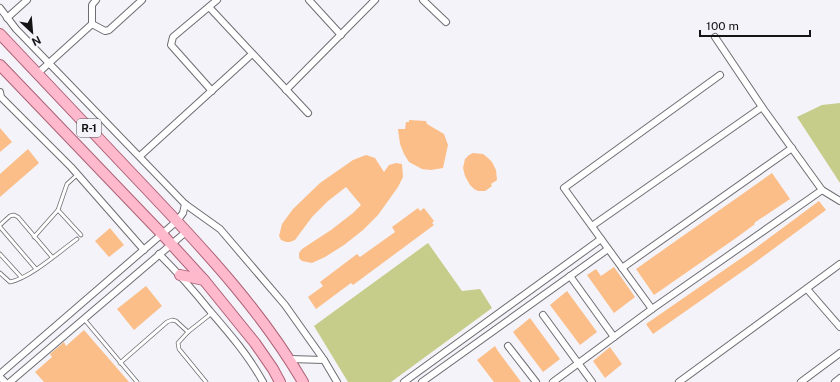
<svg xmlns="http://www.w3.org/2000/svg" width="840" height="382" viewBox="0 0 840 382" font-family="'Public Sans',sans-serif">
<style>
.green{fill:#c6cc89}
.building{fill:#fbbe88}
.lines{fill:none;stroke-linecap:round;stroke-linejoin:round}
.lane-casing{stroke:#6e6e72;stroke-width:4.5}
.street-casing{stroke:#6e6e72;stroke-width:8}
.primary-casing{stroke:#ad6176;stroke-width:12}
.lane{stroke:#fff;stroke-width:3}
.street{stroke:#fff;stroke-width:6}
.primary{stroke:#ffb9cc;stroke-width:10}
.labels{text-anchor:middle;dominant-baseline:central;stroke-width:4;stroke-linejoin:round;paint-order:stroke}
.shield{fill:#f4f3f9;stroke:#57575a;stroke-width:1}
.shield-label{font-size:11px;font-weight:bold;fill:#141416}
</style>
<rect width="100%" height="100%" fill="#f4f3f9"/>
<g class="green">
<polygon points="840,103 840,183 797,117 822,105"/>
<polygon points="428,243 462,291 480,289 492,308 391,382 348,382 314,326"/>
</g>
<g class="building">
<polygon points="409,120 426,121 427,124 444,134 448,145 443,168 431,170 422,169 409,162 404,154 400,144 398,129 405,129 406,122 409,122"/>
<polygon points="0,128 12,142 0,152"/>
<polygon points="28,149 39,163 0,197 0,174"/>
<polygon points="473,153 483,154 488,158 492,162 496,170 497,180 491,184 492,186 485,191 478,191 474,189 470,185 465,176 463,168 465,159 469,155"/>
<polygon points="366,155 375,158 384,172 389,165 396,163 402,164 403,177 398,187 378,215 363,230 344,245 325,257 312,263 302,261 299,258 299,253 302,249 331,230 353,213 361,205 346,187 328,201 312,217 295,240 290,242 286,242 281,240 279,236 282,224 293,209 320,183 353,160"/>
<polygon points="772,173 790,199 754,223 755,224 736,238 654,295 636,269"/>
<polygon points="819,201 826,210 753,264 653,334 646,324 753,250"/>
<polygon points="418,208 420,211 424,208 434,221 432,223 434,225 353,285 351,283 316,309 308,297 323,286 320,282 357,254 360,257 395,232 392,227"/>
<polygon points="110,228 124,245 109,257 95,241"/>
<polygon points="614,267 635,297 614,313 587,275 596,269 601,276"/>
<polygon points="146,286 162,306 134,330 117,309"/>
<polygon points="567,291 597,332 580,345 550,305"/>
<polygon points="530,318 560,359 543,372 513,332"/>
<polygon points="84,330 129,382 44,382 35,372 52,357 50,354 64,342 66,346"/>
<polygon points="495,346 498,351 521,382 494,382 477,360"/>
<polygon points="610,347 622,364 605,378 593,361"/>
</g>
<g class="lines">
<g class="lane-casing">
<g id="lane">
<polyline points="58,210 67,184 78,174"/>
<polyline points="0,225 10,216 14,215 18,217 52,257"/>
<polyline points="0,227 36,269"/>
<polyline points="34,237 58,210 81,235"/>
<polyline points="0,254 21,277"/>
<path d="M 0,273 L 10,282 C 30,278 59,252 77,239"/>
<polyline points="84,319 137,382"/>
<polyline points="120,363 167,322 172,320 176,321 188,332"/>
<polyline points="206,382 179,349 178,343 188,332 212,313"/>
</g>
</g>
<g class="street-casing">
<g id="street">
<polyline points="309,0 341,35"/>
<polyline points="423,0 446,22"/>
<polyline points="209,7 308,113"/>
<polyline points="0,8 16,29 185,204 220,229 285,305 324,360"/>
<polyline points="7,18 27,0"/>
<polyline points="92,24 105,31 109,30 142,0"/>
<polyline points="715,37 762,107 822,190 840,201"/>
<polyline points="37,74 92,24 92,5 96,0"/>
<polyline points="286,90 375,0"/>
<polyline points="212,91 171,45 173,37 217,0"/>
<polyline points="0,92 1,97 71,167 144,250"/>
<polyline points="140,156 252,54"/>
<polyline points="592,226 762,107"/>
<path d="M 159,254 C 177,272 194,291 210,311 C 229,333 249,356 263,382"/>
<polyline points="622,268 792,148"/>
<polyline points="570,276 614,337"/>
<polyline points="807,289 840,327"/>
<polyline points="652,309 564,188 720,75"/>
<polyline points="543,315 592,382"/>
<polyline points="508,346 536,382"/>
<polyline points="290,359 324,360 337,382"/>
<polyline points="0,374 177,221 183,213 185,204"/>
<polyline points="0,377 5,382"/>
<polyline points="10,382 187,231"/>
<polyline points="404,382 601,239"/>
<polyline points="422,382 608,249"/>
<polyline points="553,382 652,309 822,190"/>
<polyline points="679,382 840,264"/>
<polyline points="801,382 840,353"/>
<polyline points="835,382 840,378"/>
</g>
</g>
<g class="primary-casing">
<g id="primary">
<path d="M 0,34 C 52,89 104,144 156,199 C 210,256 263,314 303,382"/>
<polyline points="0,65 162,234 204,280 255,343 273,369 280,382"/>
<polyline points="180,275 204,280"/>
</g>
</g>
<use href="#lane" class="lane"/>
<use href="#street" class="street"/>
<use href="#primary" class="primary"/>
</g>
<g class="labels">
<rect class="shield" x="77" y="119" width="24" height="18" rx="3"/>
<g class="shield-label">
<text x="89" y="128">R-1</text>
</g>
</g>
<g transform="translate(32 32) rotate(154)" stroke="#f4f3f9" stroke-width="3" paint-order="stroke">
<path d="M0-3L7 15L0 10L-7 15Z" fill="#141416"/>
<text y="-6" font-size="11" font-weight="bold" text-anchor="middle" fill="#141416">N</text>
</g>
<path d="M700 30v6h110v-6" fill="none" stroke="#141416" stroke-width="2"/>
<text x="706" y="30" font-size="12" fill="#141416" stroke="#f4f3f9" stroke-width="3" paint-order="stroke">100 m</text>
</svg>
